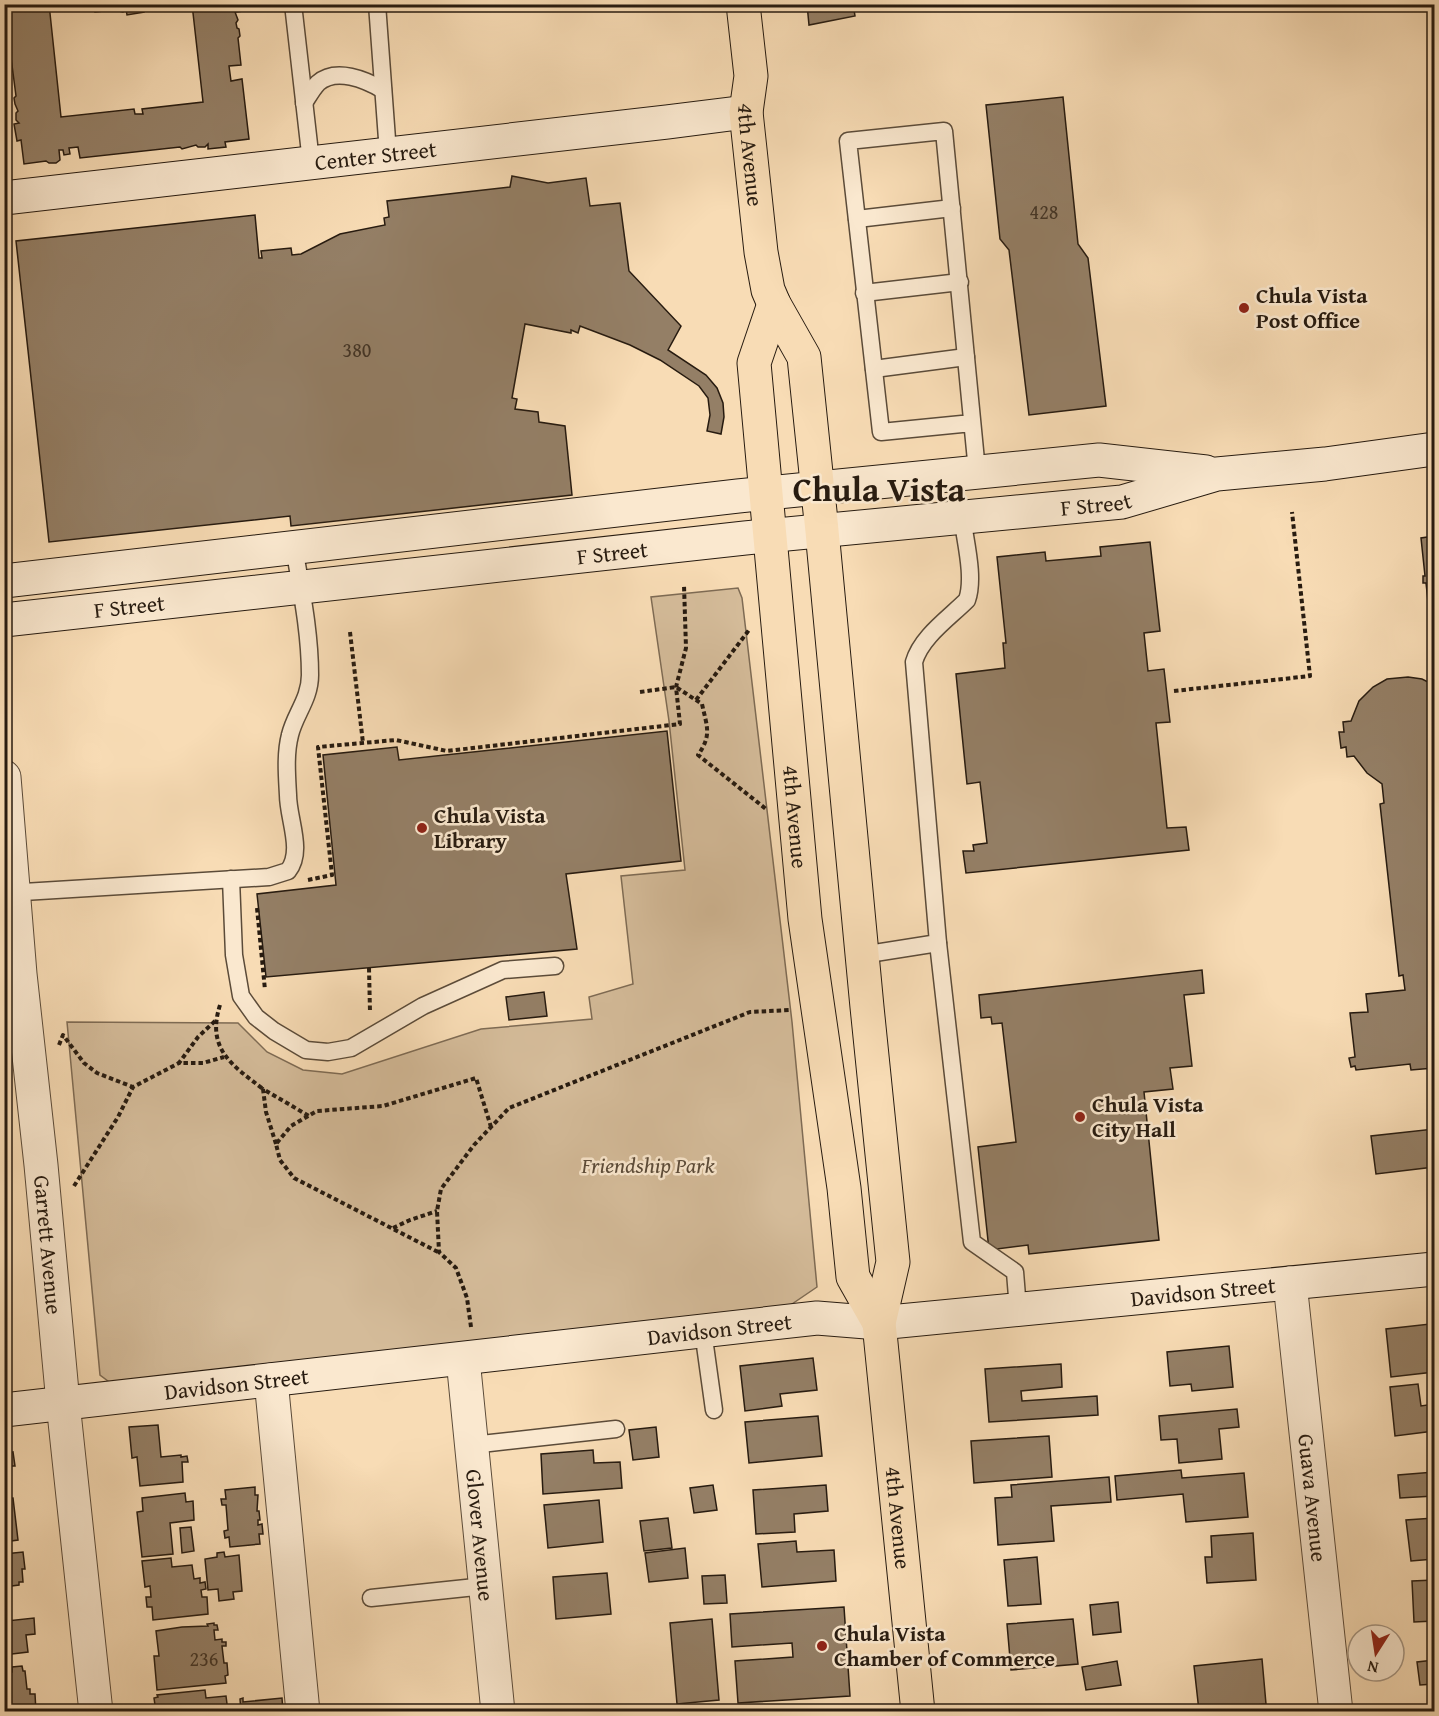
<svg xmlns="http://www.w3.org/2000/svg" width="1439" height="1716" viewBox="0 0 1439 1716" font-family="'Gentium Book Plus',serif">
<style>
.green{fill:#d4bb99;stroke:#7e6b54;stroke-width:1.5}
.building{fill:#947f66;stroke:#271b10;stroke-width:1.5}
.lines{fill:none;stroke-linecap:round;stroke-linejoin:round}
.lane-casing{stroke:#5b4b39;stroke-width:19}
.street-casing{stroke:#5b4b39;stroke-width:35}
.secondary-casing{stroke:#271b10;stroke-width:35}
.primary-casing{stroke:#271b10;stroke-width:35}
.path{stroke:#271b10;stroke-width:4;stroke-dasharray:4.5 3;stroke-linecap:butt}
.lane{stroke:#fae8cf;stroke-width:16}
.street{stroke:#fae8cf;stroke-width:33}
.secondary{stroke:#fae8cf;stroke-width:33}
.primary{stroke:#f8dcb5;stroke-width:33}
.poi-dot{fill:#8f2418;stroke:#fae8cf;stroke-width:2}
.labels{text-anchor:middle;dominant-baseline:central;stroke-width:5;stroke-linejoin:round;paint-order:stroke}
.number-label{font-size:20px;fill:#423426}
.street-label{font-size:22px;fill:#271b10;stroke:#fae8cf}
.poi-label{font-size:22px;font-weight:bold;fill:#271b10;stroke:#fae8cf;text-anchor:start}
.park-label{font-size:22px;font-style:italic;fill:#5b4b39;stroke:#fae8cf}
.town-label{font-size:34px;font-weight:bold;fill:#271b10;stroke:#fae8cf}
</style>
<rect width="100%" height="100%" fill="#f8dcb5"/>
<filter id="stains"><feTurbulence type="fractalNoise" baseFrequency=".00333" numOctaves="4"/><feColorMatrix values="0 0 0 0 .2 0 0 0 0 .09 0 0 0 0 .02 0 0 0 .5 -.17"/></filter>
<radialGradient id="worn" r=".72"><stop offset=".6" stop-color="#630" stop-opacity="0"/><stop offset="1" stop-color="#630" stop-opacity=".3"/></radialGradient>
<polygon class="green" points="738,588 742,598 792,1022 817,1287 786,1308 112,1384 100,1375 67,1022 238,1023 267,1052 303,1070 342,1074 481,1029 592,1019 589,997 633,984 621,876 685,870 669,721 651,597"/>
<g class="building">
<polygon points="6,4 49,4 61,117 134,109 135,114 143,114 142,109 203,102 192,4 243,4 243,11 235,12 238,20 236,23 237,28 239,29 240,36 238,38 241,65 229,66 231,81 242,79 249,139 225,142 226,147 208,149 208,144 205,147 198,147 196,145 182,149 180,147 80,158 78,147 69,148 70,154 64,155 63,150 59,150 60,160 56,163 49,163 46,161 24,164 21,140 17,141 14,124 19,123 16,120 16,113 18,111 15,104 14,98 16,96 7,27 9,25"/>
<polygon points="94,4 167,4 167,5 144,8 144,12 127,15 126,9 123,12 114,10 95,12"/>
<polygon points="807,4 853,4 855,16 809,25"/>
<polygon points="1063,97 1078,244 1088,258 1106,406 1029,415 1009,250 1000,239 986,105"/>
<polygon points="512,176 548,183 586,178 590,206 620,203 629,271 681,326 668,350 706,375 717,388 723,403 724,417 721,434 707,431 710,415 708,398 699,386 660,360 630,345 580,326 578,333 571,330 571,333 525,324 512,398 517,399 515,409 538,412 539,422 565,426 572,495 291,526 290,516 49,542 16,241 255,215 259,258 262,258 261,251 291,248 292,255 301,254 340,234 385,225 384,218 389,217 387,201 510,187"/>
<polygon points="1434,536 1434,641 1432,641 1430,626 1428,626 1428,620 1430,620 1426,583 1423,583 1423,576 1425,576 1421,538"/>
<polygon points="1150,542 1160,631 1144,633 1148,671 1164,669 1170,722 1156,723 1167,828 1186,827 1189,850 966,873 963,851 974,851 973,845 987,843 980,782 967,784 956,674 1005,668 1003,643 1006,643 997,557 1045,552 1046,561 1101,556 1100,547"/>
<polygon points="1408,677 1422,679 1434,685 1434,1068 1411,1070 1410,1064 1356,1070 1355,1066 1351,1067 1349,1058 1355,1057 1350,1013 1368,1012 1366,994 1405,990 1403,975 1399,976 1380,804 1384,803 1382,784 1367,773 1354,756 1347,757 1346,747 1341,748 1339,732 1344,732 1343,722 1351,721 1359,701 1373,687 1387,679"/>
<polygon points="667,731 681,861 566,874 577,949 266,977 257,894 336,885 323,755 397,747 399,760"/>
<polygon points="1202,970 1204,993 1184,995 1192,1066 1170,1068 1173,1089 1144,1092 1159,1240 1029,1254 1028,1245 989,1250 978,1147 1016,1142 1002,1023 992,1024 991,1017 981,1018 979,995"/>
<polygon points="544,992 547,1016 509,1020 506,997"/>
<polygon points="1434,1129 1434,1167 1376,1174 1371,1136"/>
<polygon points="1430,1324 1434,1372 1391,1377 1386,1329"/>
<polygon points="1229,1346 1233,1387 1192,1391 1191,1384 1170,1386 1167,1352"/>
<polygon points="813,1358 817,1390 780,1394 782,1406 745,1411 740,1366"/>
<polygon points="1061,1364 1062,1387 1021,1391 1022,1401 1097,1396 1098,1415 989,1422 985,1369"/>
<polygon points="1418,1384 1421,1406 1434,1404 1434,1431 1395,1436 1390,1387"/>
<polygon points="1237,1409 1239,1427 1219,1429 1222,1459 1179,1463 1177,1439 1161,1440 1159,1416"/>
<polygon points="818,1416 822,1456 749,1463 745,1422"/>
<polygon points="158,1425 161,1457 181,1455 181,1457 187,1456 188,1462 182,1462 183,1482 140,1486 137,1457 132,1458 129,1427"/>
<polygon points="656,1427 659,1457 633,1460 629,1430"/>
<polygon points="4,1435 7,1435 9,1453 13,1452 15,1466 10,1466 11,1477 4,1478"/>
<polygon points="1049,1436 1052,1477 974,1483 971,1441"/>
<polygon points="593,1450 594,1463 620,1462 622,1488 543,1494 541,1454"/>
<polygon points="1181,1470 1182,1478 1244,1473 1248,1517 1186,1522 1183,1494 1117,1500 1115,1476"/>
<polygon points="1434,1472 1434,1496 1400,1498 1398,1475"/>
<polygon points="1109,1477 1111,1502 1051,1506 1054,1541 998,1545 995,1498 1012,1497 1011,1485"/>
<polygon points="713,1485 717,1510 694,1513 690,1488"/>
<polygon points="826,1485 828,1511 794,1514 795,1532 756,1534 753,1490"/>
<polygon points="255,1487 255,1495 258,1495 257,1511 259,1511 260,1520 258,1520 258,1525 262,1524 263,1534 259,1534 260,1544 230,1547 229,1537 225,1538 224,1531 228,1530 226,1505 222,1505 221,1499 226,1499 225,1490"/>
<polygon points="185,1493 186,1502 193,1501 194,1520 170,1523 173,1554 142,1557 137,1512 143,1511 142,1498"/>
<polygon points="13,1498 18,1540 4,1542 4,1499"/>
<polygon points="599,1500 603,1542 548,1548 544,1505"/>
<polygon points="668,1518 672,1548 644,1551 640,1521"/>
<polygon points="1434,1518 1434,1559 1411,1561 1406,1520"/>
<polygon points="191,1527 194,1551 182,1553 180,1528"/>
<polygon points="1253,1533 1256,1580 1207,1583 1205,1557 1212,1557 1211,1536"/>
<polygon points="796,1541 797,1552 834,1550 836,1581 762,1587 758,1544"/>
<polygon points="685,1548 688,1578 649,1582 645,1553"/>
<polygon points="23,1552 25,1569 22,1569 23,1582 19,1582 19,1585 4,1587 4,1554"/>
<polygon points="224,1552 225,1557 239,1555 242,1591 233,1592 234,1599 219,1601 218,1589 208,1590 205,1559 217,1557 217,1553"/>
<polygon points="1037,1557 1041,1604 1008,1606 1004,1560"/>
<polygon points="171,1558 172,1567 192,1565 194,1579 200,1578 200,1583 205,1582 206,1589 201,1590 202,1597 207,1597 208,1614 153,1620 152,1607 147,1607 146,1597 151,1597 150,1586 145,1587 142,1561"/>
<polygon points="607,1573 611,1614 556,1619 553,1577"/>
<polygon points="725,1575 727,1603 704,1604 702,1576"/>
<polygon points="1434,1580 1434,1621 1414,1622 1412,1581"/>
<polygon points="1118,1602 1121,1632 1093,1635 1090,1605"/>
<polygon points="844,1607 850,1696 738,1703 735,1661 793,1657 792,1643 732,1647 730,1614"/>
<polygon points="4,1618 7,1618 7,1621 34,1618 35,1634 26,1635 28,1652 4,1655"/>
<polygon points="712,1619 719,1700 677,1704 670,1623"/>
<polygon points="1073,1619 1078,1664 1011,1670 1007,1624"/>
<polygon points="214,1623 214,1625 217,1625 218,1630 214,1630 215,1640 222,1639 222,1642 226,1642 226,1646 222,1646 224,1663 227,1663 228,1675 225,1676 226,1683 157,1690 154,1656 159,1656 156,1631 182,1627 208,1626 207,1624"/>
<polygon points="1262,1659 1266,1704 1199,1711 1194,1666"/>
<polygon points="1434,1660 1434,1684 1420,1685 1417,1662"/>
<polygon points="1117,1661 1121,1685 1086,1690 1082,1667"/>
<polygon points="22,1666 23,1671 25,1671 27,1689 30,1689 30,1694 35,1694 36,1712 4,1712 4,1672 12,1672 12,1667"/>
<polygon points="205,1690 206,1698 226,1696 228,1712 156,1712 154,1698 158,1697 157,1695"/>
<polygon points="243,1698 243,1702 282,1698 283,1712 241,1712 240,1699"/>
</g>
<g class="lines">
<g class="lane-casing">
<g id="lane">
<polyline points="293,4 311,162"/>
<polyline points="377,4 388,153"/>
<path d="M 304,103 C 308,97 313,88 318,83 C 336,67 366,80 383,90"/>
<polyline points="857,219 952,208"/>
<polyline points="864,293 960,282"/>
<polyline points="874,369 966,357"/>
<polyline points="972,423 881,432 848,141 944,131 977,471"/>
<polyline points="231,879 234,955 241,996 256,1017 274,1031 306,1050 328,1052 351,1048 423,1006 503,970 555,966"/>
<path d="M 7,893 L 269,877 L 288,871 C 304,851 288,819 288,795 C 287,776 285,754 290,735 C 295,714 310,699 310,675 C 310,632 301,589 294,547"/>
<polyline points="938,943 972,1242 1015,1272 1018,1309"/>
<path d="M 862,955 L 938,943 L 914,662 C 921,637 949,618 967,600 C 975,577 965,541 962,516"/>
<polyline points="703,1331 714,1410"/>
<polyline points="472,1445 616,1429"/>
<polyline points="371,1598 485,1586"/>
</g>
</g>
<g class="street-casing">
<g id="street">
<path id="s1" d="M 4,777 L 20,974 L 41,1165 L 63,1403 L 96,1712"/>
<path id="s2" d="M 1290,1283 L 1336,1712"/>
<path id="s3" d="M 463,1359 L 498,1712"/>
<polyline points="271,1380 303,1712"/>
</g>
</g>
<g class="secondary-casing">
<g id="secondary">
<path id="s4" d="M 4,198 L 667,122 L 746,112"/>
<polyline points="4,581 738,496 1099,460 1206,472"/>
<path id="s5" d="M 4,620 L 745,538 L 1122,502 L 1217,474 L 1325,464 L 1434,449"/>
<path id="s6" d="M 4,1410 L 817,1318 L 879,1323 L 1434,1269"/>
</g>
</g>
<g class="primary-casing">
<g id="primary">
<path id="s7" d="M 743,4 L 751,76 L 746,112 L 761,252 L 768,290 L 774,304 L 804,357 L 822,531 L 867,1007 L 893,1262 L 879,1323 L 918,1712"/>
<path id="s8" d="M 774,304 L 754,363 L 805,919 L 844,1188 L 853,1277 L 879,1323"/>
</g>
</g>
<g class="path">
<polyline points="350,632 363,743"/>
<polyline points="1174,691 1310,676 1292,512"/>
<path d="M 640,692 L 676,687 L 702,704 C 707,727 712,735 698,755 L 766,809"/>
<polyline points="696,700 749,630"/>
<polyline points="308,880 332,875 318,747 396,740 447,751 680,724 676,687 686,648 684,585"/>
<polyline points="257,908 265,990"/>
<polyline points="369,968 370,1012"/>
<path d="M 220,1005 C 206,1049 232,1065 263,1089"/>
<polyline points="215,1021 198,1037 179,1063 203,1063 224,1057"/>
<polyline points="59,1045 63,1035 84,1063 97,1073 133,1087"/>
<polyline points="276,1144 266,1112 263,1089 309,1116"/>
<polyline points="74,1186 118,1117 133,1087 179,1063"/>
<polyline points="393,1228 410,1220 437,1211"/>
<polyline points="438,1252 294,1178 280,1160 276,1144 291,1126 317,1111 383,1106 476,1078 491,1127"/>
<polyline points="471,1327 467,1298 456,1268 439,1252 437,1211 441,1189 474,1145 509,1108 750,1012 790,1010"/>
</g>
<use href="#lane" class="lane"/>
<use href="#street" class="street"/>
<use href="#secondary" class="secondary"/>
<use href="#primary" class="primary"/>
</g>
<g class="poi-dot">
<circle cx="1244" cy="308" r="6"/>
<circle cx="422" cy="828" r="6"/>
<circle cx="1080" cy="1117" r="6"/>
<circle cx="822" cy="1646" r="6"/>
</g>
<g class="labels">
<g class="number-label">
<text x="1044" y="211">428</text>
<text x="357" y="349">380</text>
<text x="204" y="1658">236</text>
</g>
<g class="street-label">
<text stroke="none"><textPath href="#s4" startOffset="374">Center Street</textPath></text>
<text stroke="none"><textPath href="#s7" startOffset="152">4th Avenue</textPath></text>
<text stroke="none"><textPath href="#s5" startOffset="1098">F Street</textPath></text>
<text stroke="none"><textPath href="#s5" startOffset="612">F Street</textPath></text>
<text stroke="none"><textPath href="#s5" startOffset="126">F Street</textPath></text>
<text stroke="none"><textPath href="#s8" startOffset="518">4th Avenue</textPath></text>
<text stroke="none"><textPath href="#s1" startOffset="470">Garrett Avenue</textPath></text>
<text stroke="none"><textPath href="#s6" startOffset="1206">Davidson Street</textPath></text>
<text stroke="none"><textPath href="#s6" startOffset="720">Davidson Street</textPath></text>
<text stroke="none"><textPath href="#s6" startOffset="234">Davidson Street</textPath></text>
<text stroke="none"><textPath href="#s2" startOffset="216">Guava Avenue</textPath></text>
<text stroke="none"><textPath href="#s7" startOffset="1532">4th Avenue</textPath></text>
<text stroke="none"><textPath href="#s3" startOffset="177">Glover Avenue</textPath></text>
</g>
<g class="poi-label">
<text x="1256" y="295">Chula Vista<tspan x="1256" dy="25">Post Office</tspan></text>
<text x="434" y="815">Chula Vista<tspan x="434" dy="25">Library</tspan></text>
<text x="1092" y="1104">Chula Vista<tspan x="1092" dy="25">City Hall</tspan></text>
<text x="834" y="1633">Chula Vista<tspan x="834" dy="25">Chamber of Commerce</tspan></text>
</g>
<g class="park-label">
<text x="648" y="1165">Friendship Park</text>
</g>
<g class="town-label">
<text x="879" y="488">Chula Vista</text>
</g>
</g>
<rect width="1439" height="1716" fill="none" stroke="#f8dcb5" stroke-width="24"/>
<rect x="6" y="6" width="1427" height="1704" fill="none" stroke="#271b10" stroke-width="3"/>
<rect x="12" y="12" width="1415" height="1692" fill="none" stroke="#271b10" stroke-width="1.5"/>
<g transform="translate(1376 1653) rotate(192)"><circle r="28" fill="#fae8cf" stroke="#a69683" stroke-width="1.5"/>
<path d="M0-4.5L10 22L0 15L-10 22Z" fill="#8f2418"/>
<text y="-9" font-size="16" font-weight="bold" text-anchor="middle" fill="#271b10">N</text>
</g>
<rect width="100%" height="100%" filter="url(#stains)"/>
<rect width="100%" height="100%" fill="url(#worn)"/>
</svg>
